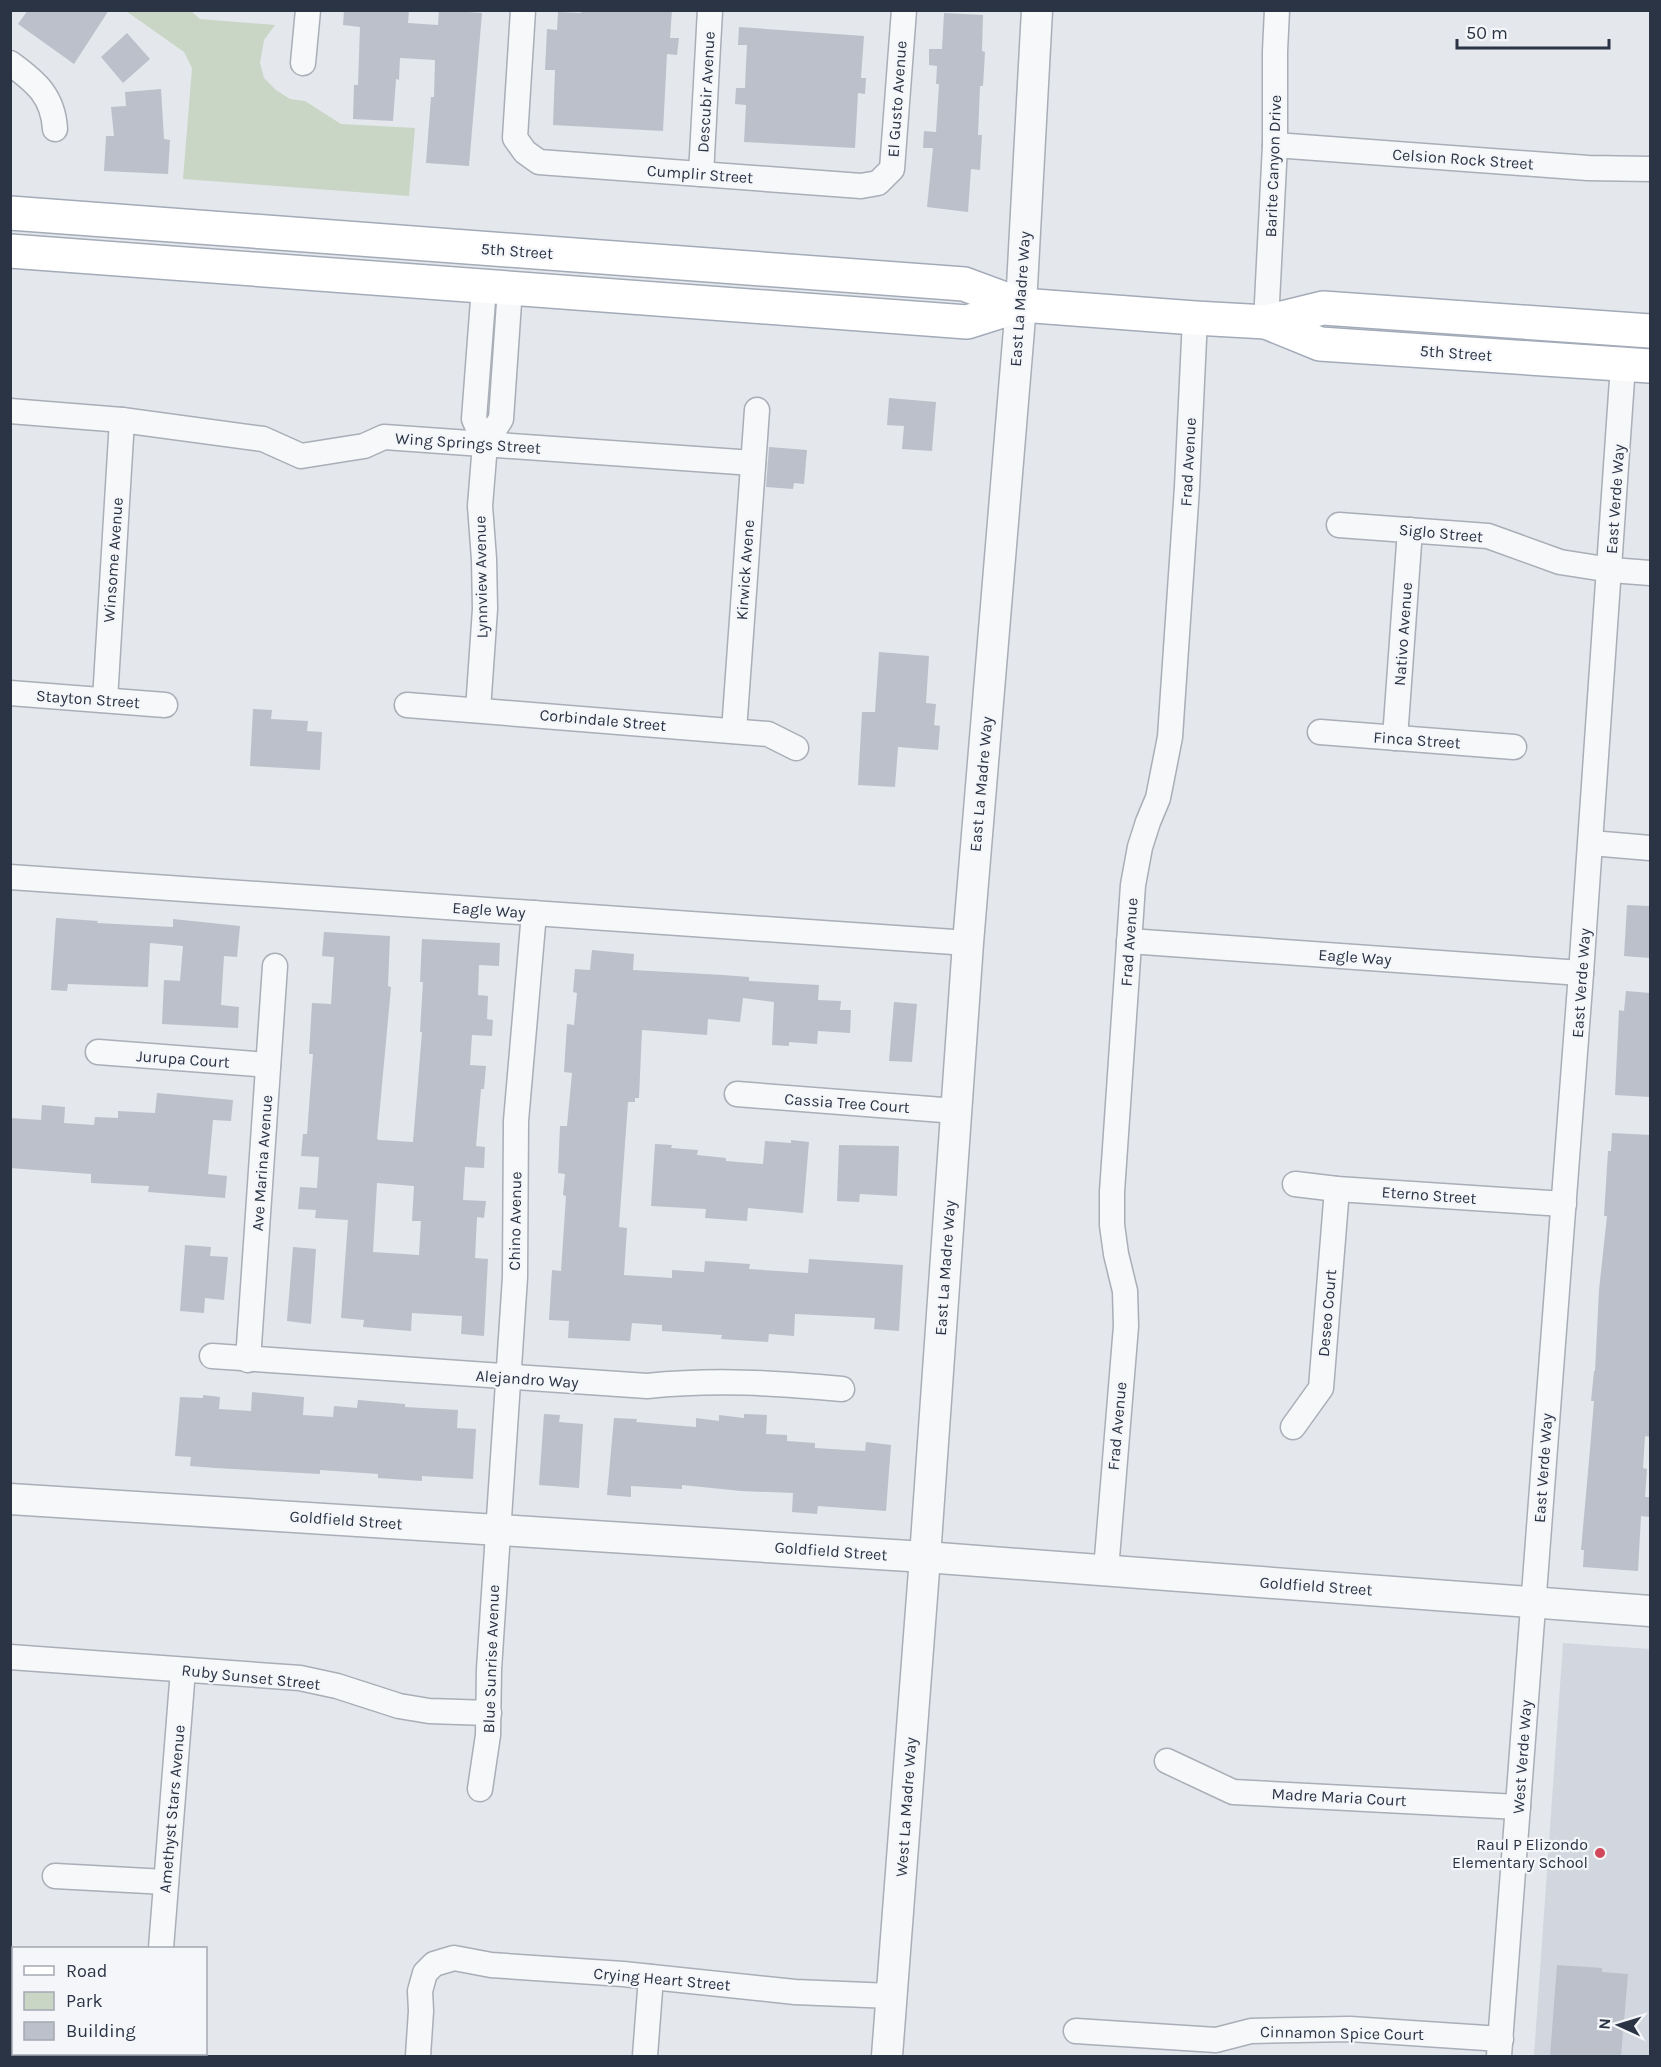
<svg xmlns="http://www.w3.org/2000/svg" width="1661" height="2067" viewBox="0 0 1661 2067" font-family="Karla,sans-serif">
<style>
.built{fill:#d2d6de}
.green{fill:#c9d6c5}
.building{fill:#bbc0ca;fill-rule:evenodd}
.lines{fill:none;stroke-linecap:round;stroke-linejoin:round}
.minor-casing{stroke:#a9aeb7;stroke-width:27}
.tertiary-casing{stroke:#a9aeb7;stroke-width:33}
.primary-casing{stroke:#a3abb8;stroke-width:36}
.minor{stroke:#f7f8fa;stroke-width:24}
.tertiary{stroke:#f7f8fa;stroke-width:30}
.primary{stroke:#fff;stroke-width:33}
.poi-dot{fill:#d1495b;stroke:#f4f6f9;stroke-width:2}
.labels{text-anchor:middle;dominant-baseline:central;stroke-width:4.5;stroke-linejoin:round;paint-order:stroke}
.street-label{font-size:16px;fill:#2b3445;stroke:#f4f6f9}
.poi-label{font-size:16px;fill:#2b3445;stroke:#f4f6f9;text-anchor:end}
</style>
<rect width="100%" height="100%" fill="#e4e7ec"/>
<polygon class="built" points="1563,1643 1650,1649 1650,2056 1534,2056"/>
<polygon class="green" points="126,11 191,11 200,19 275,25 264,40 260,63 264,78 276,90 290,99 305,101 341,124 415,128 409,196 183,179 192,68 184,52"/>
<g class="building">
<polygon points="28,10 109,10 74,64 18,24"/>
<polygon points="344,10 409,10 408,23 438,25 439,10 482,13 469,166 426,163 431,97 434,97 435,60 400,58 399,80 396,79 393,121 353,119 354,85 358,85 360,27 343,25"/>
<polygon points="581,10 672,10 670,38 679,38 677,55 667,54 663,131 553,125 555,70 545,70 547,29 557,30 558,12 581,13"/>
<polygon points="944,13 983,15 982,51 985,52 983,86 980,86 978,135 982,135 980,170 971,169 968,212 927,207 933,148 923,148 924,131 936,132 939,84 936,84 937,66 929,65 929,49 942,49"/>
<polygon points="739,27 864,36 861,78 866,78 865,94 858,93 855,148 744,142 746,105 735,104 736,88 745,88 746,64 747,45 738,45"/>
<polygon points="127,33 150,59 123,83 101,57"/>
<polygon points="161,89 164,139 170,140 168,174 104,171 106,136 114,136 111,107 126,106 125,92"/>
<polygon points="889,398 936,402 932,451 902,449 904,426 887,425"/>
<polygon points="769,447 807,450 804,484 794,483 793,489 766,487"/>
<polygon points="879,652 929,656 926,703 936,704 934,725 940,726 938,750 898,747 895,787 858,785 862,712 875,712"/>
<polygon points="253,709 272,710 271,719 308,721 307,731 322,732 320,770 250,766"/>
<polygon points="1627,905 1650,906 1650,958 1624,956"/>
<polygon points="56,918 98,921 97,923 173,927 173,919 240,926 237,957 224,956 221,1005 239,1007 238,1028 162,1024 164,980 180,981 183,946 150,943 148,987 68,984 67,991 51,990"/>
<path d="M 324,932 L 390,936 L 388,986 L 391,987 L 377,1139 L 379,1140 L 413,1142 L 422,1032 L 420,1032 L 423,982 L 420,982 L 422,939 L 500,943 L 499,966 L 479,965 L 478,995 L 488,996 L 487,1019 L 493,1020 L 492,1036 L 472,1035 L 470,1065 L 486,1066 L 484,1089 L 481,1089 L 476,1146 L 485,1147 L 484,1168 L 465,1167 L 463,1200 L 486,1201 L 484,1218 L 477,1217 L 475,1258 L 488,1259 L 484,1336 L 461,1334 L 462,1316 L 412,1313 L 411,1331 L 363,1327 L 364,1320 L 341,1318 L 348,1220 L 315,1218 L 316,1210 L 298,1209 L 300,1187 L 317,1188 L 319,1157 L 301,1156 L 303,1134 L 307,1134 L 313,1054 L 309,1054 L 312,1003 L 331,1004 L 334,957 L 322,956 ZM 377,1183 L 414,1186 L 412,1221 L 421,1221 L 419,1255 L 373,1252 Z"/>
<polygon points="592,950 634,954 633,970 723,975 749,977 749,981 819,985 818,1000 841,1001 840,1010 851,1010 850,1033 818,1031 817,1044 789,1042 789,1046 772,1045 774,1002 743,998 740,1022 708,1019 707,1035 642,1030 639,1098 635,1098 635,1102 628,1102 619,1227 627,1228 624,1275 672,1278 672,1270 704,1272 705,1261 750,1264 749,1269 808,1273 809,1259 903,1265 899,1331 874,1329 875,1318 795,1314 794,1336 769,1334 768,1342 721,1339 722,1335 662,1331 662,1325 632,1323 630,1341 568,1338 569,1321 549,1320 552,1270 561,1271 566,1196 563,1195 565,1174 558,1173 560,1126 567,1126 572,1073 564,1072 567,1024 574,1025 577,993 573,992 575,969 590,970"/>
<polygon points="1626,991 1650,993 1650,1097 1615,1095 1619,1010 1624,1011"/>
<polygon points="894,1002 917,1004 912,1062 889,1061"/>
<polygon points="157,1093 233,1100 231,1121 213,1120 210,1152 208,1174 227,1176 225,1198 148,1192 149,1186 91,1183 91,1174 10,1168 10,1118 41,1120 42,1105 65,1107 64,1123 94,1125 95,1117 118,1118 118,1111 155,1113"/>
<polygon points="1612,1133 1650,1135 1650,1437 1645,1436 1643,1468 1647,1469 1645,1497 1650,1497 1650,1517 1641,1516 1638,1571 1583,1567 1584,1550 1581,1550 1590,1449 1594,1401 1591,1401 1594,1371 1595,1371 1599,1290 1607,1216 1604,1216 1608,1151 1611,1151"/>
<polygon points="791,1140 809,1142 803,1213 748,1208 747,1221 705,1218 706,1209 651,1206 655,1144 672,1145 671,1148 698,1150 697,1155 726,1158 726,1161 763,1164 765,1141 791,1143"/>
<polygon points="839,1145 899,1146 897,1196 860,1194 859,1202 837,1201"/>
<polygon points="185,1245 211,1247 210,1256 228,1257 224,1300 205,1298 204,1313 180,1311"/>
<polygon points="293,1247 316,1249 311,1324 287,1321"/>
<polygon points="252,1392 304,1397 303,1415 333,1417 334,1406 357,1408 358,1400 405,1404 405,1407 458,1410 457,1428 476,1429 473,1479 422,1476 422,1481 378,1478 378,1474 320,1470 320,1474 215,1468 190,1466 191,1457 175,1456 180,1397 203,1398 203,1395 220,1397 219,1409 251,1411"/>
<polygon points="544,1414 560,1415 559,1422 583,1424 579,1488 539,1485"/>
<polygon points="744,1414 767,1415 766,1434 787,1435 787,1441 815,1443 815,1448 865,1451 866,1442 891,1445 886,1511 818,1506 817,1514 792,1512 793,1493 741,1491 682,1485 682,1489 631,1486 631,1497 607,1495 614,1418 637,1419 636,1422 696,1427 696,1418 719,1421 719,1415 744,1418"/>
<polygon points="1557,1965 1602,1968 1602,1972 1628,1974 1621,2056 1550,2056"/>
</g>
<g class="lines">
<g class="minor-casing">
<g id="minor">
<polyline points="523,10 515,138 525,152 539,162 861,186 878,183 892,169 904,10"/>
<path d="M 10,63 C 36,82 53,96 55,129"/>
<polyline points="303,63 308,10"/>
<polyline points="1275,145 1588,168 1650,169"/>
<polyline points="701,174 710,10"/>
<polyline points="1266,322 1275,145 1275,51 1277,10"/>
<polyline points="10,411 122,420 263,439 301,456 364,446 384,437 753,463"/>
<polyline points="485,444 501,419 510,288"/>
<polyline points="1339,525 1488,536 1560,562 1611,570 1650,573"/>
<polyline points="10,693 165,705"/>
<polyline points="105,700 122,420"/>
<polyline points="407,705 768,734 796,748"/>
<polyline points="478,710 485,609 484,559 480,506 485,444 474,419 484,287"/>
<polyline points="734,731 757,410"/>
<polyline points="1320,732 1514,747"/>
<polyline points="1395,738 1410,530"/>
<polyline points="1591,843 1650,848"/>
<polyline points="10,877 968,943"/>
<polyline points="1129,941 1581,973"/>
<polyline points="98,1052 268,1065"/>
<polyline points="737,1094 956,1111"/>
<polyline points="1295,1184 1337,1189 1564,1204"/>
<path d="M 212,1356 L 647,1386 C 716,1379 774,1383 842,1389"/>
<polyline points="248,1360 275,966"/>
<polyline points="1293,1427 1321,1388 1337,1189"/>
<polyline points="1106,1570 1126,1326 1125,1291 1116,1254 1112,1225 1112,1192 1133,885 1140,847 1148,822 1158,798 1170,737 1187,487 1195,318"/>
<polyline points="10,1657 300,1678 337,1686 399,1706 429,1711 489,1713"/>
<polyline points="1167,1761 1233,1792 1518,1807"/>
<polyline points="480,1789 488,1735 489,1669 515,1277 516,1121 534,913"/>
<polyline points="55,1876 166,1882"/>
<polyline points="161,1948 183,1670"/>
<polyline points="1076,2031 1216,2040 1251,2031 1350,2029 1501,2039"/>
<polyline points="152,2056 153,2054"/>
<polyline points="418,2056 421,2011 420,1991 425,1973 434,1964 454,1958 491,1965 623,1974 795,1992 891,1996"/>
<polyline points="645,2056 651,1977"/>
<polyline points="1499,2056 1581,973 1623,365"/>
</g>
</g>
<g class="tertiary-casing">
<g id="tertiary">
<polyline points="10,1499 925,1557 1650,1611"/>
<polyline points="887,2056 925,1557 968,943 1021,305 1037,10"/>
</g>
</g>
<g class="primary-casing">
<g id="primary">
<polyline points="10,213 964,284 1021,305 1195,318 1266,322 1323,308 1650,331"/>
<polyline points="10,251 967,322 1021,305"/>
<polyline points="1266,322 1320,344 1650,366"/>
</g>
</g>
<use href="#minor" class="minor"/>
<use href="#tertiary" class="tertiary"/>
<use href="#primary" class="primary"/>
</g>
<circle class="poi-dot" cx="1600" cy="1853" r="6"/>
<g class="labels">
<g class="street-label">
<text transform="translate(706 92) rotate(-87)">Descubir Avenue</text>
<text transform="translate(897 99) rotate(-86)">El Gusto Avenue</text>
<text transform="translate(1463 159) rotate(4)">Celsion Rock Street</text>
<text transform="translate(1273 166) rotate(-88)">Barite Canyon Drive</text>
<text transform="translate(700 174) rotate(4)">Cumplir Street</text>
<text transform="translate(517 251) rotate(4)">5th Street</text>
<text transform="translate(1020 299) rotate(-86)">East La Madre Way</text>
<text transform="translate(1456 353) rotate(4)">5th Street</text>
<text transform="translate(468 443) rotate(4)">Wing Springs Street</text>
<text transform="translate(1188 462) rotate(-87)">Frad Avenue</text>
<text transform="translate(1615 499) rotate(-86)">East Verde Way</text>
<text transform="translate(1441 533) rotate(5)">Siglo Street</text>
<text transform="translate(113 560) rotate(-86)">Winsome Avenue</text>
<text transform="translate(745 570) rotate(-86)">Kirwick Avene</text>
<text transform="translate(481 577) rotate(-91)">Lynnview Avenue</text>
<text transform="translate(1403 634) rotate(-86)">Nativo Avenue</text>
<text transform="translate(88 699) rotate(4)">Stayton Street</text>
<text transform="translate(603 720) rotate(5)">Corbindale Street</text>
<text transform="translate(1417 740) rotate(4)">Finca Street</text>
<text transform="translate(981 784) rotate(-85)">East La Madre Way</text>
<text transform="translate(489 910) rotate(4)">Eagle Way</text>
<text transform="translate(1129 942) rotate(-86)">Frad Avenue</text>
<text transform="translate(1355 957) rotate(4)">Eagle Way</text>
<text transform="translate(1581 983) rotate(-86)">East Verde Way</text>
<text transform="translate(183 1059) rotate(4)">Jurupa Court</text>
<text transform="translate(847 1103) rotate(4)">Cassia Tree Court</text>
<text transform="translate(262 1163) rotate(-86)">Ave Marina Avenue</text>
<text transform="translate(1429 1195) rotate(4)">Eterno Street</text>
<text transform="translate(515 1221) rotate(-89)">Chino Avenue</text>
<text transform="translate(945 1268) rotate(-86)">East La Madre Way</text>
<text transform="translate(1327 1313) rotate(-85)">Deseo Court</text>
<text transform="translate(527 1379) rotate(4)">Alejandro Way</text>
<text transform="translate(1117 1426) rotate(-85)">Frad Avenue</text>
<text transform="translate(1543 1468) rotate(-86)">East Verde Way</text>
<text transform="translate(346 1520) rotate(4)">Goldfield Street</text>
<text transform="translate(831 1551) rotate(4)">Goldfield Street</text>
<text transform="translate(1316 1586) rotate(4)">Goldfield Street</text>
<text transform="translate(491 1659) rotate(-88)">Blue Sunrise Avenue</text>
<text transform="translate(251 1677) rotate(6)">Ruby Sunset Street</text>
<text transform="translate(1522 1757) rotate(-86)">West Verde Way</text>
<text transform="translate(1339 1797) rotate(3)">Madre Maria Court</text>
<text transform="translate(906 1807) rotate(-86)">West La Madre Way</text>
<text transform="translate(172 1809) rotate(-85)">Amethyst Stars Avenue</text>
<text transform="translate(662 1979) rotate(5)">Crying Heart Street</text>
<text transform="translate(1342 2033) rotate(1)">Cinnamon Spice Court</text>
</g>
<g class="poi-label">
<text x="1588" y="1844">Raul P Elizondo<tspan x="1588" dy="18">Elementary School</tspan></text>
</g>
</g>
<rect width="1661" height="2067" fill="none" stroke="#2b3445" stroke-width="24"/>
<rect x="12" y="1947" width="195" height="108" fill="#f4f6f9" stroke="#a4a8b1" stroke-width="1.5"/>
<rect x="24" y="1966" width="30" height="9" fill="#ffffff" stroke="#a4a8b1" stroke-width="1.5"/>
<text x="66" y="1977" font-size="18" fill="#2b3445">Road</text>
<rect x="24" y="1992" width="30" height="18" fill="#c9d6c5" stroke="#a4a8b1" stroke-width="1.5"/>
<text x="66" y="2007" font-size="18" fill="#2b3445">Park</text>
<rect x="24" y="2022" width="30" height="18" fill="#bbc0ca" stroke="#a4a8b1" stroke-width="1.5"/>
<text x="66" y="2037" font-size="18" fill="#2b3445">Building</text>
<g transform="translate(1619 2025) rotate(274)" stroke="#f4f6f9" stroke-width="4.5" paint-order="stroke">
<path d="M0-4.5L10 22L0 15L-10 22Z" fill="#2b3445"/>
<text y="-9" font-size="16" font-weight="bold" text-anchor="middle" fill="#2b3445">N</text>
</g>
<path d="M1457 39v9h152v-9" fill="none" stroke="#2b3445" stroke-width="3"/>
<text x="1466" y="39" font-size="18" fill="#2b3445" stroke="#f4f6f9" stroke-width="4.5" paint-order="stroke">50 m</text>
</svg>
